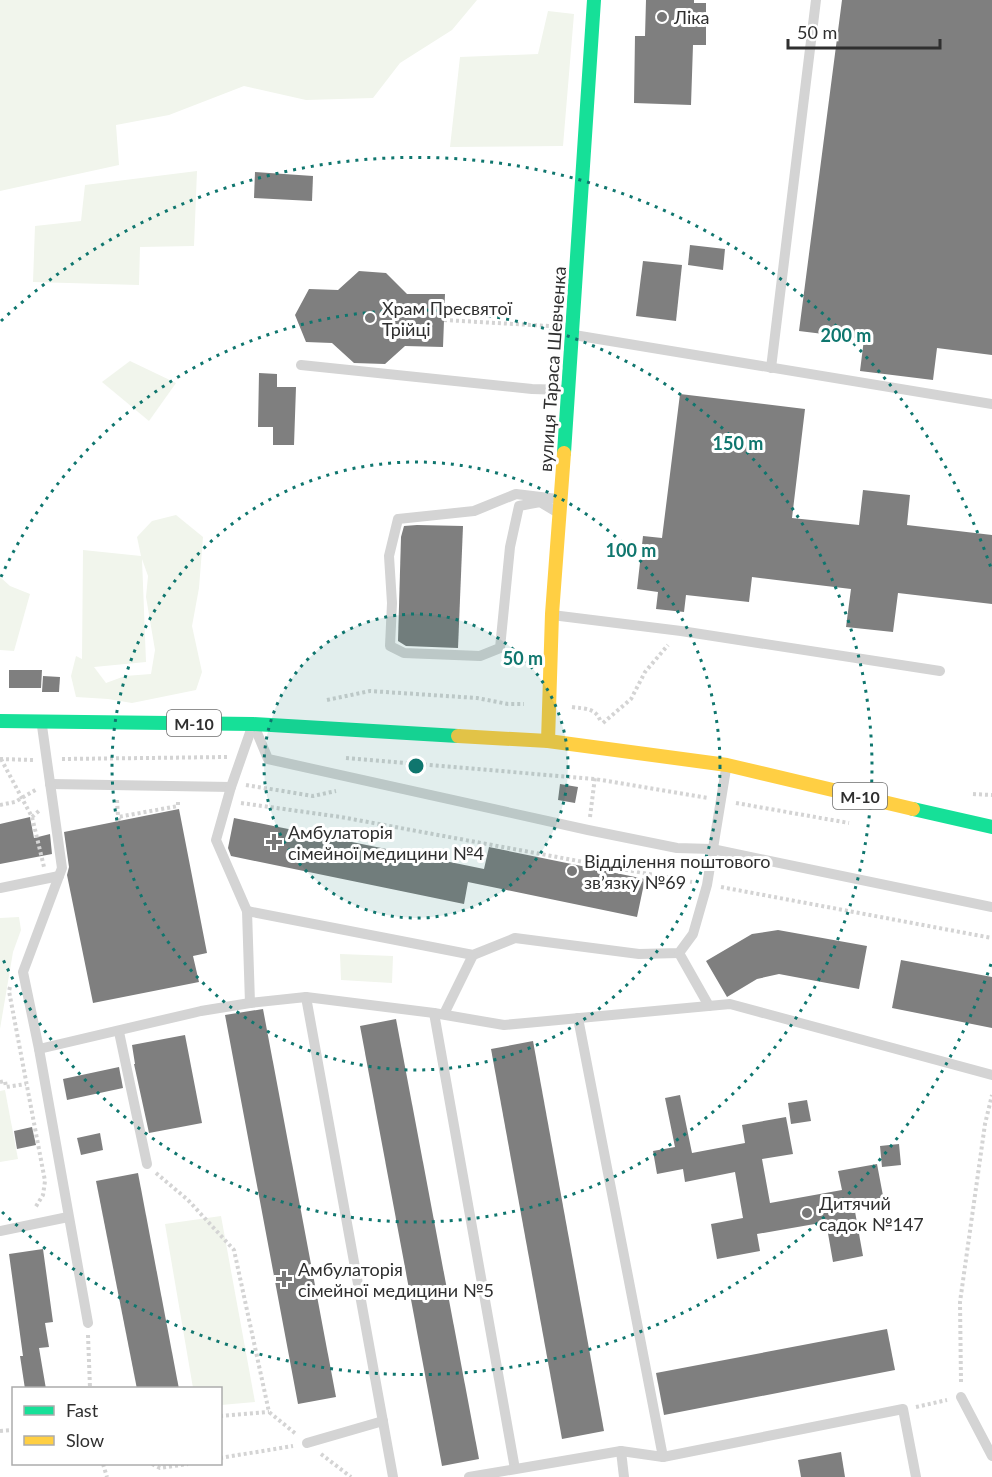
<svg xmlns="http://www.w3.org/2000/svg" width="992" height="1477" viewBox="0 0 992 1477" font-family="Lato,sans-serif">
<style>
.green{fill:#f1f5ec;fill-rule:evenodd}
.building{fill:#7f7f7f}
.lines{fill:none;stroke-linecap:round;stroke-linejoin:round}
.path{stroke:#d4d4d4;stroke-width:4;stroke-dasharray:3 3;stroke-linecap:butt}
.lane{stroke:#d4d4d4;stroke-width:10}
.fast{stroke:#16e098;stroke-width:14}
.slow{stroke:#ffcf43;stroke-width:14}
.ring{fill:none;stroke:#0f766e;stroke-width:3;stroke-dasharray:3 6}
.poi-dot{fill:#787878;stroke:#fff;stroke-width:2}
.labels{text-anchor:middle;dominant-baseline:central;stroke-width:6;stroke-linejoin:round;paint-order:stroke}
.shield{fill:#fff;stroke:#6d6d6d;stroke-width:1.5}
.shield-label{font-size:16px;font-weight:bold;fill:#2f2f2f}
.poi-label{font-size:18px;fill:#2f2f2f;stroke:#fff;text-anchor:start}
.street-label{font-size:18px;fill:#2f2f2f;stroke:#fff}
.centre{fill:#0f766e;stroke:#fff;stroke-width:3}
.ring-label{font-size:18px;text-anchor:middle;font-weight:bold;fill:#0f766e;stroke:#fff;stroke-width:6;stroke-linejoin:round;paint-order:stroke}
</style>
<rect width="100%" height="100%" fill="#fff"/>
<g class="green">
<polygon points="0,0 477,0 452,30 400,63 373,98 306,100 244,86 169,115 116,125 119,165 0,191"/>
<polygon points="548,11 574,14 563,146 450,147 460,57 538,54"/>
<polygon points="197,171 194,246 140,247 139,285 33,282 35,226 81,221 85,185"/>
<polygon points="130,361 176,383 149,421 102,382"/>
<path d="M 176,515 L 203,537 L 199,588 L 192,626 L 202,672 L 196,690 L 132,703 L 108,699 L 76,697 L 71,676 L 76,656 L 82,659 L 83,550 L 141,556 L 137,537 L 152,521 ZM 142,559 L 148,576 L 146,597 L 155,650 L 151,674 L 125,676 L 106,683 L 94,667 L 146,662 Z"/>
<polygon points="0,577 10,586 30,594 14,651 0,650"/>
<polygon points="19,917 21,930 13,952 0,1029 0,918"/>
<polygon points="340,954 393,956 392,983 341,980"/>
<polygon points="5,1090 18,1159 0,1162 0,1091"/>
<polygon points="221,1216 255,1402 221,1405 220,1388 193,1388 165,1224"/>
</g>
<g class="building">
<polygon points="646,0 694,0 694,3 706,3 706,45 693,45 691,105 634,103 635,36 645,36"/>
<polygon points="842,0 992,0 992,355 937,348 933,380 860,371 864,339 799,331"/>
<polygon points="255,172 313,176 312,201 254,198"/>
<polygon points="690,245 725,249 723,270 688,265"/>
<polygon points="643,261 682,265 676,321 636,316"/>
<polygon points="359,271 386,273 407,294 445,294 443,347 405,346 385,364 354,363 332,343 306,342 295,315 309,289 338,290"/>
<polygon points="259,373 277,374 277,387 296,387 294,445 273,445 273,427 258,427"/>
<polygon points="680,394 805,409 792,518 859,525 863,490 910,495 907,525 992,535 992,604 898,593 893,632 846,627 851,589 752,577 749,602 686,595 684,612 656,609 658,592 637,589 643,536 662,538"/>
<polygon points="417,525 463,526 458,648 406,646 398,641 401,537 404,526"/>
<polygon points="9,670 42,670 41,688 9,688"/>
<polygon points="43,676 60,677 59,692 42,692"/>
<polygon points="560,784 578,787 575,803 558,800"/>
<polygon points="179,809 207,953 193,956 199,982 93,1003 67,875 69,867 64,832"/>
<polygon points="30,817 34,838 50,834 52,854 0,864 0,824"/>
<polygon points="234,818 484,869 489,847 645,879 637,917 468,882 464,904 231,856 228,848"/>
<polygon points="778,930 867,946 859,989 779,974 757,979 727,997 706,961 752,934"/>
<polygon points="901,960 992,977 992,1028 892,1008"/>
<polygon points="263,1009 336,1397 298,1404 225,1015"/>
<polygon points="396,1019 479,1459 442,1466 360,1026"/>
<polygon points="185,1035 202,1123 149,1133 134,1064 135,1064 132,1045"/>
<polygon points="533,1041 604,1431 562,1439 491,1049"/>
<polygon points="119,1067 123,1088 67,1100 63,1079"/>
<polygon points="680,1095 692,1153 745,1143 742,1125 786,1117 793,1154 762,1159 770,1203 842,1190 838,1171 877,1164 884,1201 854,1206 863,1256 833,1262 826,1222 757,1234 760,1251 717,1259 711,1224 743,1218 735,1172 685,1182 683,1169 657,1174 653,1151 675,1147 665,1098"/>
<polygon points="807,1100 811,1121 791,1124 788,1103"/>
<polygon points="32,1127 36,1145 17,1149 14,1131"/>
<polygon points="100,1133 103,1150 81,1155 77,1138"/>
<polygon points="899,1144 901,1165 882,1167 880,1146"/>
<polygon points="138,1173 179,1389 137,1389 96,1181"/>
<polygon points="43,1249 53,1322 45,1323 49,1347 39,1348 46,1389 25,1389 20,1356 23,1356 9,1254"/>
<polygon points="887,1329 895,1370 664,1415 656,1373"/>
<polygon points="841,1452 845,1477 801,1477 798,1460"/>
</g>
<g class="lines">
<g class="path">
<polyline points="444,320 549,326"/>
<polyline points="327,700 370,691 477,698 508,704 524,704"/>
<path d="M 572,707 C 586,709 597,708 601,723"/>
<polyline points="603,723 631,699 645,672 668,645"/>
<polyline points="346,758 595,779 708,798"/>
<polyline points="0,759 33,760"/>
<polyline points="1,759 32,817 44,867"/>
<polyline points="62,759 228,757"/>
<polyline points="246,785 313,796 336,791"/>
<polyline points="973,794 992,795"/>
<polyline points="117,800 118,817"/>
<polyline points="241,803 341,817 692,882"/>
<polyline points="736,803 849,823"/>
<polyline points="0,805 15,802 37,789"/>
<polyline points="32,817 40,810"/>
<polyline points="590,817 595,777"/>
<polyline points="119,821 118,817 178,806 178,802"/>
<polyline points="721,887 992,938"/>
<polyline points="10,987 9,991 45,1181 43,1195 35,1208"/>
<polyline points="0,1082 5,1081 6,1087 26,1084"/>
<polyline points="156,1173 188,1200 234,1250 269,1412 296,1434"/>
<polyline points="88,1335 90,1388"/>
<polyline points="961,1382 960,1302 985,1124 992,1095"/>
<polyline points="916,1407 947,1400"/>
<polyline points="220,1416 269,1412"/>
<polyline points="0,1431 14,1430"/>
<polyline points="321,1454 351,1477"/>
<polyline points="220,1458 293,1446"/>
<polyline points="103,1464 107,1477"/>
<polyline points="152,1464 160,1468 188,1464"/>
</g>
<g class="lane">
<polyline points="574,335 992,404"/>
<polyline points="301,365 532,389 566,390"/>
<polyline points="771,368 816,0"/>
<polyline points="555,511 540,502 519,506 510,547 500,648 480,656 404,653 390,646 392,603 389,556 398,519 474,511 516,494 557,499"/>
<polyline points="552,615 681,631 940,671"/>
<polyline points="255,728 268,759 588,830 677,848 712,849 992,907"/>
<polyline points="50,784 231,787"/>
<polyline points="0,888 59,876"/>
<polyline points="247,911 473,955 515,938 639,954 679,953 693,934 707,885 726,769"/>
<polyline points="679,953 709,1006"/>
<polyline points="306,997 393,1477"/>
<polyline points="250,1003 247,911 216,840 231,787 252,727"/>
<polyline points="434,1013 515,1469"/>
<polyline points="444,1014 473,955"/>
<polyline points="578,1018 663,1457 903,1409 916,1477"/>
<polyline points="119,1032 147,1164"/>
<polyline points="39,1049 23,972 62,868 42,726"/>
<polyline points="0,1231 68,1217"/>
<polyline points="88,1323 39,1049 201,1011 250,1003 306,997 434,1013 504,1025 730,1004 992,1075"/>
<polyline points="961,1397 992,1456"/>
<polyline points="307,1443 383,1421"/>
<polyline points="621,1451 624,1477"/>
<polyline points="469,1477 621,1451 663,1457"/>
</g>
<g class="fast">
<polyline points="564,453 594,0"/>
<polyline points="0,721 253,724 458,736"/>
<polyline points="913,809 992,827"/>
</g>
<g class="slow">
<polyline points="458,736 548,741 727,765 913,809"/>
<polyline points="548,741 552,614 564,453"/>
</g>
</g>
<circle cx="416" cy="766" r="152" fill="#0f766e" fill-opacity=".12"/>
<g class="ring">
<circle cx="416" cy="766" r="152"/>
<circle cx="416" cy="766" r="304"/>
<path d="M1 577A456 456 0 1 1 1 955"/>
<path d="M991 964A608 608 0 0 1 1 1211M1 321A608 608 0 0 1 991 568"/>
</g>
<g class="poi-dot">
<circle cx="662" cy="17" r="6"/>
<circle cx="370" cy="318" r="6"/>
<path d="M271 833h6v6h6v6h-6v6h-6v-6h-6v-6h6z"/>
<circle cx="572" cy="871" r="6"/>
<circle cx="807" cy="1213" r="6"/>
<path d="M281 1270h6v6h6v6h-6v6h-6v-6h-6v-6h6z"/>
</g>
<g class="labels">
<g class="shield">
<rect x="167" y="710" width="54" height="26" rx="4.5"/>
<rect x="833" y="783" width="54" height="26" rx="4.5"/>
</g>
<g class="shield-label">
<text x="194" y="723">М-10</text>
<text x="860" y="796">М-10</text>
</g>
<g class="poi-label">
<text x="674" y="17">Ліка</text>
<text x="382" y="308">Храм Пресвятої<tspan x="382" dy="21">Трійці</tspan></text>
<text x="288" y="832">Амбулаторія<tspan x="288" dy="21">сімейної медицини №4</tspan></text>
<text x="584" y="861">Відділення поштового<tspan x="584" dy="21">зв’язку №69</tspan></text>
<text x="819" y="1203">Дитячий<tspan x="819" dy="21">садок №147</tspan></text>
<text x="298" y="1269">Амбулаторія<tspan x="298" dy="21">сімейної медицини №5</tspan></text>
</g>
<g class="street-label">
<text transform="translate(552 369) rotate(-86)">вулиця Тараса Шевченка</text>
</g>
</g>
<circle cx="416" cy="766" r="9" class="centre"/>
<g class="ring-label">
<text x="846" y="342">200 m</text>
<text x="738" y="450">150 m</text>
<text x="631" y="557">100 m</text>
<text x="523" y="665">50 m</text>
</g>
<rect x="12" y="1387" width="210" height="78" fill="#ffffff" stroke="#acacac" stroke-width="1.5"/>
<rect x="24" y="1406" width="30" height="9" fill="#16e098" stroke="#acacac" stroke-width="1.5"/>
<text x="66" y="1417" font-size="18" fill="#2f2f2f">Fast</text>
<rect x="24" y="1436" width="30" height="9" fill="#ffcf43" stroke="#acacac" stroke-width="1.5"/>
<text x="66" y="1447" font-size="18" fill="#2f2f2f">Slow</text>
<path d="M788 39v9h152v-9" fill="none" stroke="#2f2f2f" stroke-width="3"/>
<text x="797" y="39" font-size="18" fill="#2f2f2f" stroke="#ffffff" stroke-width="4.5" paint-order="stroke">50 m</text>
</svg>
